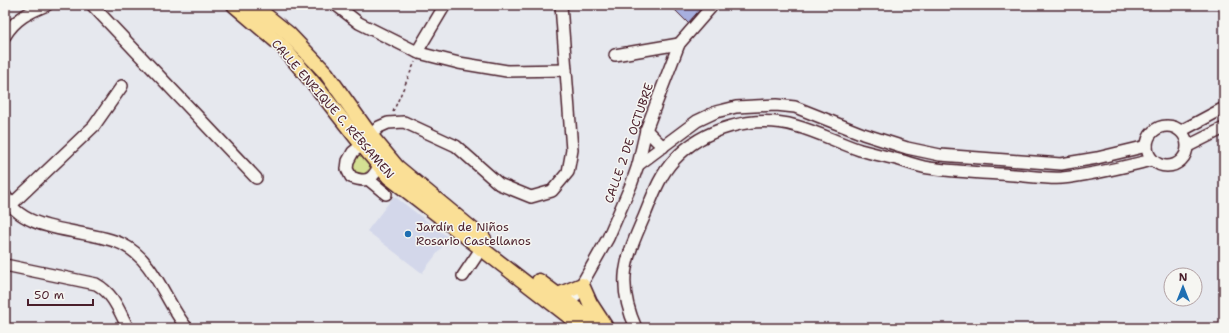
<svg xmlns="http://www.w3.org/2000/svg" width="1229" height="333" viewBox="0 0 1229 333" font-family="'Shantell Sans',sans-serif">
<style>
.built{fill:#d3d7ea}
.green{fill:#d4e093;stroke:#8f805f}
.building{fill:#a7afdf;stroke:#4a1f2b}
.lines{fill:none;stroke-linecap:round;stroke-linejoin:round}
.minor-casing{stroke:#4a1f2b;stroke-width:14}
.major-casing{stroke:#4a1f2b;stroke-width:17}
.path{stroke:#4a1f2b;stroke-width:1.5;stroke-dasharray:3 3;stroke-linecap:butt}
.minor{stroke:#f6f6f2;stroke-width:11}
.major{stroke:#fadf96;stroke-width:14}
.poi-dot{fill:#1f6fb2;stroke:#f6f6f2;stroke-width:1.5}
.labels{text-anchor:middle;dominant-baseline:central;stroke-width:3;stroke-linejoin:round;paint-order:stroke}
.street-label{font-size:12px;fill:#4a1f2b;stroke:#f6f6f2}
.poi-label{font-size:12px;fill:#4a1f2b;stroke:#f6f6f2;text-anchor:start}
</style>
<rect width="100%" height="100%" fill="#e6e8ee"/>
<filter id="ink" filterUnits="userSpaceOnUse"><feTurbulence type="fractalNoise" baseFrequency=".025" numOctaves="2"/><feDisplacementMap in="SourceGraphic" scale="8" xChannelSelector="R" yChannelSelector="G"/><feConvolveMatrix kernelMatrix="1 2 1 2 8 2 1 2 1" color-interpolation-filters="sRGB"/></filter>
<g filter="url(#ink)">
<polygon class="built" points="394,196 449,238 422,273 367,231"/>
<polygon class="green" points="362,152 374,165 363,175 355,173 353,170 352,161"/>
<polygon class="building" points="670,5 704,5 688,23"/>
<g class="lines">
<g class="minor-casing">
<g id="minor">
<polyline points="92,5 256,178"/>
<polyline points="336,5 359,23 419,53 459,63 507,71 566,70"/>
<path d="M 5,36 C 15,19 29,12 47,5"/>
<polyline points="417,52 445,5"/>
<polyline points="615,55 679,44"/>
<circle cx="1167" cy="146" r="20"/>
<polyline points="646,130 663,147"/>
<polyline points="1181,131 1224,108"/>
<polyline points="1188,146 1224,128"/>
<path d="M 382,161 C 374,176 371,185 351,177 L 347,169 L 348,161 L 353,152 L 362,145 L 379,127 L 388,123 L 404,122 L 456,146 L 499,184 L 531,197 L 552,191 L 568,172 L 572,150 L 561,5"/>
<polyline points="638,165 697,121 716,112 736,107 776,105 795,107 863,134 907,148 940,155 1061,164 1097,158 1147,146"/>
<polyline points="369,180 386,194"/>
<path d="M 5,195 C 21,235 89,228 122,244 C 155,260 165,302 187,328"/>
<polyline points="11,205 94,126 122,86"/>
<path d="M 5,265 L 96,284 C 114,294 119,311 128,328"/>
<polyline points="463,276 481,249"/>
<polyline points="569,312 570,305 608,238 631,185 638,165 646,130 679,44 713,5"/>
<path d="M 636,328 C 616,283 625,260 644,217 C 652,198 659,176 674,160 C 703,128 754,114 796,126 C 818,132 839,143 860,150 C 874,154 889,157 903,161 C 912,164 921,167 929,168 C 957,172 986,173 1014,175 C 1030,176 1047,179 1062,178 C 1093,175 1123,167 1152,160"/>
</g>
</g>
<g class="major-casing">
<g id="major">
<polyline points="234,5 282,46 319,90 362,145 389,177 584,328"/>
<polyline points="253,5 289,34 326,73 371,136 397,167 484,239"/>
<polyline points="539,281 602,328"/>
<polyline points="558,295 582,285 590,303 605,326"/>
</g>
</g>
<polyline class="path" points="393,112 415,62"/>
<use href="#minor" class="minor"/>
<use href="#major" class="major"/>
</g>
</g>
<circle class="poi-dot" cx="408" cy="234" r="4"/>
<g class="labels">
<g class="street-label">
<text transform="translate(333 109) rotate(49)">CALLE ENRIQUE C. RÉBSAMEN</text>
<text transform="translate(629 143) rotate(-71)">CALLE 2 DE OCTUBRE</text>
</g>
<g class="poi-label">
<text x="416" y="227">Jardín de Niños<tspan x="416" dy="14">Rosario Castellanos</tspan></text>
</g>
</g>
<rect width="1229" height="333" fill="none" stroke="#f6f6f2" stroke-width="20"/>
<rect x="10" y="10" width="1209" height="313" fill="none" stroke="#4a1f2b" stroke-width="1.5" filter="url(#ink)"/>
<g transform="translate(1183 287)"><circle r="19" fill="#f6f6f2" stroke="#b1a0a2"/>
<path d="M0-3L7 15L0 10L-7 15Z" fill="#1f6fb2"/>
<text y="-6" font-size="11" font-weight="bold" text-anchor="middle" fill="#4a1f2b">N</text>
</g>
<path d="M28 299v6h65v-6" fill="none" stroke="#4a1f2b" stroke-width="2"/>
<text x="34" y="299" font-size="12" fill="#4a1f2b" stroke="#f6f6f2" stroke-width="3" paint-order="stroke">50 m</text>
</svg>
